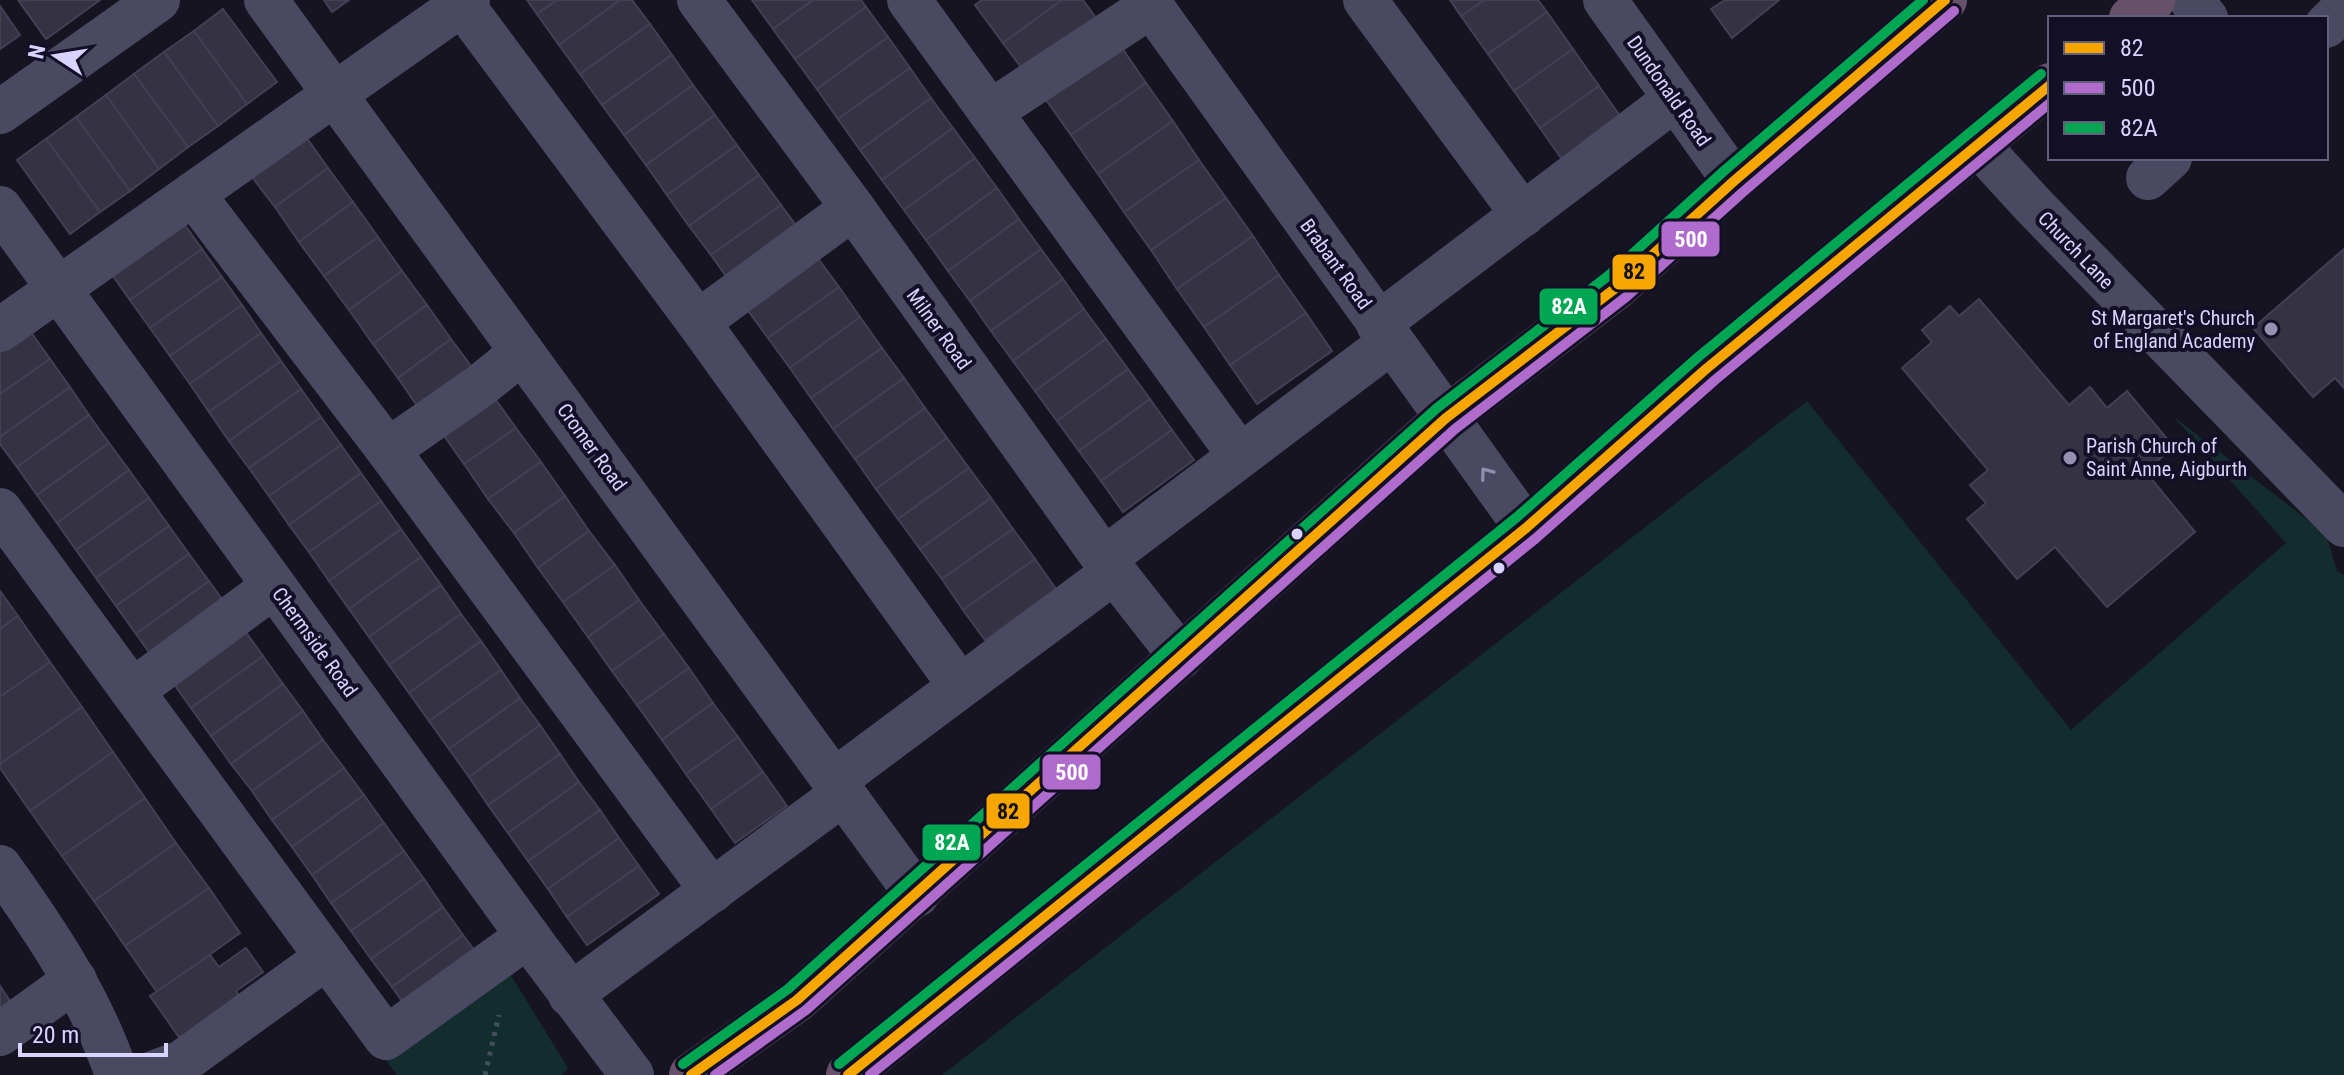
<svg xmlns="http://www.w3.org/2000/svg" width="2344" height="1075" viewBox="0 0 2344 1075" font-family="'Roboto Condensed',sans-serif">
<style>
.green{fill:#132c2d}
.building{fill:#343243;stroke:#433f54;stroke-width:2}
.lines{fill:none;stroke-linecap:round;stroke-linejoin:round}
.path{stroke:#44505f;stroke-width:5;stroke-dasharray:4 6;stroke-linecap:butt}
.minor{stroke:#4a4962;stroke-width:44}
.highway{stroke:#67516a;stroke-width:44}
.bus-1-casing{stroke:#130f26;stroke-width:16}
.bus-2-casing{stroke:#130f26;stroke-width:16}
.bus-3-casing{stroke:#130f26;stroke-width:16}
.bus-1{stroke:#f7a600;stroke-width:10}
.bus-2{stroke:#b06ccc;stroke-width:10}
.bus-3{stroke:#00a651;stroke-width:10}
.oneway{stroke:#928eb0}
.poi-dot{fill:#9591b1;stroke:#130f26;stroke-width:3}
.bus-dot{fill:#d9d4ff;stroke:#130f26;stroke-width:3}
.labels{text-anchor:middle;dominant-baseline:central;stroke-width:8;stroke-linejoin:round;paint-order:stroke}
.street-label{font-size:20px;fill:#d9d4ff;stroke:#130f26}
.poi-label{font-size:20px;fill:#d9d4ff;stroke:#130f26;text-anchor:end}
.line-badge{stroke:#130f26;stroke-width:3}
.badge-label{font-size:22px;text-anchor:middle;font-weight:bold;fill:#fff}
.pale-badge-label{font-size:22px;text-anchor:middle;font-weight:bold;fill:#111}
</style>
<rect width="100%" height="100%" fill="#161421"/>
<g class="green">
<polygon points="1807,401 2071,730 2286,543 2173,416 2326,534 2337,571 2344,575 2344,1075 942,1075"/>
<polygon points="509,972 568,1068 562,1075 397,1075 385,1059"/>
</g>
<g class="building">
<polygon points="18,0 100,0 46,39"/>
<polygon points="324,0 349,0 332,12"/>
<polygon points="527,0 557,0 537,14"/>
<polygon points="557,0 620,0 559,45 537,14"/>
<polygon points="620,0 632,0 650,24 580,74 559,45"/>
<polygon points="752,0 813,0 773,29"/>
<polygon points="813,0 861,0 866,7 795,59 773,29"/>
<polygon points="982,0 1062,0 1003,43 975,5"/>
<polygon points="1062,0 1083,0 1104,29 1031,81 1003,43"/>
<polygon points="1450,0 1485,0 1461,16"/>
<polygon points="1485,0 1538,0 1547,12 1488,54 1461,16"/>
<polygon points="1725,0 1779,0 1732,38 1711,9"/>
<polygon points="0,6 20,35 0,49"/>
<polygon points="866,7 888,37 817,89 795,59"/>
<polygon points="223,9 277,82 247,104 194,31"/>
<polygon points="1547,12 1573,49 1514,91 1488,54"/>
<polygon points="650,24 672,55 602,105 580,74"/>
<polygon points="194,31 247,104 218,126 164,52"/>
<polygon points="888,37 910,68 838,119 817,89"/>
<polygon points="1120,45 1146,83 1071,135 1044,97"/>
<polygon points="1573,49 1599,86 1540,128 1514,91"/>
<polygon points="164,52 218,126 188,147 134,74"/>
<polygon points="672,55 693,85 624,135 602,105"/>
<polygon points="910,68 931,98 860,150 838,119"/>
<polygon points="134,74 188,147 159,169 106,95"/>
<polygon points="1146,83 1173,121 1098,174 1071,135"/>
<polygon points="693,85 715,115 646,165 624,135"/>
<polygon points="1599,86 1625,123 1566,165 1540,128"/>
<polygon points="106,95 159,169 130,191 76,117"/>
<polygon points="931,98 953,128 882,180 860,150"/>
<polygon points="715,115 737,145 667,195 646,165"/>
<polygon points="76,117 130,191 100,212 46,139"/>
<polygon points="1173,121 1199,160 1124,212 1098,174"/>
<polygon points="953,128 975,158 904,210 882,180"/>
<polygon points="304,134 328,168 275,207 249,173"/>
<polygon points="46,139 100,212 70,234 17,160"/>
<polygon points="737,145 759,175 689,226 667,195"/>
<polygon points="975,158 997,188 926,240 904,210"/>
<polygon points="1199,160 1226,198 1151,250 1124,212"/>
<polygon points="328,168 353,202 299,242 275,207"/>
<polygon points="759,175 781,205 711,255 689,226"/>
<polygon points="997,188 1019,219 948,271 926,240"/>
<polygon points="1226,198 1253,236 1177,289 1151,250"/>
<polygon points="353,202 378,237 324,276 299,242"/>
<polygon points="781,205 803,235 733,286 711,255"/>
<polygon points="1019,219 1041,249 970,301 948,271"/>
<polygon points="182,221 202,249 130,300 110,272"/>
<polygon points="1253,236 1279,275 1204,327 1177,289"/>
<polygon points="378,237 402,271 349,310 324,276"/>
<polygon points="202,249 222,277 150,328 130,300"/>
<polygon points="1041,249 1063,279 991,331 970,301"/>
<polygon points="2344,249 2344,388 2335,378 2313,397 2253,328"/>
<polygon points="817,257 839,287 768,338 746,308"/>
<polygon points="402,271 427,305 373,344 349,310"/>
<polygon points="1279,275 1306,313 1230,365 1204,327"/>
<polygon points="222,277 242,305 170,356 150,328"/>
<polygon points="1063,279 1084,309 1013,361 991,331"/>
<polygon points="839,287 860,317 790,368 768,338"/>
<polygon points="1979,299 2069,405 2090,387 2107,408 2127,391 2174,447 2145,471 2195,532 2107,607 2055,547 2017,579 1967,519 1986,503 1970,485 1988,470 1902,368 1932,342 1922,330 1950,306 1959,316"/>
<polygon points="242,305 261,333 190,384 170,356"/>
<polygon points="427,305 451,339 398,378 373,344"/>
<polygon points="1084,309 1106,339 1035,391 1013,361"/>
<polygon points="1306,313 1332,351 1257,404 1230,365"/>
<polygon points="860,317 882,348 811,398 790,368"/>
<polygon points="30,331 50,359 0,394 0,353"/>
<polygon points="261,333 281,361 209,412 190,384"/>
<polygon points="451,339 477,374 422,413 398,378"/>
<polygon points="1106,339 1128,369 1057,421 1035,391"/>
<polygon points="882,348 904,378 833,429 811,398"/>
<polygon points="50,359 70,387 0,437 0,394"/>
<polygon points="281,361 301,389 229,441 209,412"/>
<polygon points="1128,369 1150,399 1079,451 1057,421"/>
<polygon points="904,378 925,408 855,459 833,429"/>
<polygon points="70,387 89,415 17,467 0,444 0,437"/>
<polygon points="301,389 321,417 249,468 229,441"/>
<polygon points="491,393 516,428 464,464 440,430"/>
<polygon points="1150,399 1172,430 1101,481 1079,451"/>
<polygon points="925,408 947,438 876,489 855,459"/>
<polygon points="89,415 109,443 37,495 17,467"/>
<polygon points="321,417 341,445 269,496 249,468"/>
<polygon points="516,428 541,462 488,499 464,464"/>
<polygon points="1172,430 1194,460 1123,512 1101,481"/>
<polygon points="947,438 969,468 898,519 876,489"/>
<polygon points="109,443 129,470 57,523 37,495"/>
<polygon points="341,445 361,473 289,525 269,496"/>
<polygon points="541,462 565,496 514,533 488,499"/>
<polygon points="969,468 991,498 920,549 898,519"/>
<polygon points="129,470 149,498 76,550 57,523"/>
<polygon points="361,473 381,501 309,552 289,525"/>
<polygon points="565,496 589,531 538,568 514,533"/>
<polygon points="149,498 169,526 96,578 76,550"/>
<polygon points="991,498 1013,529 942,579 920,549"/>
<polygon points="381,501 401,529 329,581 309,552"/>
<polygon points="169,526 189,554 116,606 96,578"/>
<polygon points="401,529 421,557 349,609 329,581"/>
<polygon points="1013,529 1035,559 963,610 942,579"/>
<polygon points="589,531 615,565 563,602 538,568"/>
<polygon points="189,554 209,581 136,634 116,606"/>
<polygon points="421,557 441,585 369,637 349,609"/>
<polygon points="1035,559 1056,589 985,640 963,610"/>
<polygon points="615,565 639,600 588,637 563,602"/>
<polygon points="209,581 229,609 156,662 136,634"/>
<polygon points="441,585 461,614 389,665 369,637"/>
<polygon points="0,591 18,616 0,629"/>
<polygon points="639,600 664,634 612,671 588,637"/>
<polygon points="461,614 481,641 409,693 389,665"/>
<polygon points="18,616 50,662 0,697 0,629"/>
<polygon points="243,628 263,656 191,708 171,680"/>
<polygon points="664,634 689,668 637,705 612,671"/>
<polygon points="481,641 501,670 429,721 409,693"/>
<polygon points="263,656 283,684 211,736 191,708"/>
<polygon points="50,662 82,707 0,764 0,697"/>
<polygon points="689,668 713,703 662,740 637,705"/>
<polygon points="501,670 520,698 449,749 429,721"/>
<polygon points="283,684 303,711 231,764 211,736"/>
<polygon points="520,698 540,725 469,777 449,749"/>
<polygon points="713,703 738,737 686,774 662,740"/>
<polygon points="82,707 113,752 30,811 0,768 0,764"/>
<polygon points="303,711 323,740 252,791 231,764"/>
<polygon points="540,725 560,754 488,805 469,777"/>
<polygon points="738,737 763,772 711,809 686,774"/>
<polygon points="323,740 344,768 272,820 252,791"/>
<polygon points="113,752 145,798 62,856 30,811"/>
<polygon points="560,754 579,782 508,833 488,805"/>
<polygon points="344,768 364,795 292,847 272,820"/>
<polygon points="763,772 787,806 735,843 711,809"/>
<polygon points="579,782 600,810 528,861 508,833"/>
<polygon points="364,795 384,823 312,875 292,847"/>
<polygon points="145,798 176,843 94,901 62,856"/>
<polygon points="600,810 619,838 548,889 528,861"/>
<polygon points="384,823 404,851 331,903 312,875"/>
<polygon points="619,838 639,866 567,917 548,889"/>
<polygon points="176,843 209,888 125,946 94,901"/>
<polygon points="404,851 424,879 351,931 331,903"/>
<polygon points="639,866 659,894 587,945 567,917"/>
<polygon points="424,879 443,907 371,959 351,931"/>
<polygon points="209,888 240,933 157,992 125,946"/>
<polygon points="443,907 463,935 392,987 371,959"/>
<polygon points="463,935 484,963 412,1015 392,987"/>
<polygon points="246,948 263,972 236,991 241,999 181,1040 150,996 210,955 219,967"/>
<polygon points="0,986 14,1007 0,1018"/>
</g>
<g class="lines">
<polyline class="path" points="485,1075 499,1015"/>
<g class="minor">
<polyline points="266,0 917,895"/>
<polyline points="699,0 853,208 1104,559 1181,657"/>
<polyline points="909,0 1240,456"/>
<polyline points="1147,0 1526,528"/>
<polyline points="1365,0 1523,215"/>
<polyline points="1605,0 1734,181"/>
<polyline points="2191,0 2206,18"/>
<polyline points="462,4 698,322 960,686"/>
<polyline points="2326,26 2344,8"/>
<polyline points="0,112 158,0"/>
<polyline points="990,112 1151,6"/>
<polyline points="1978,145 2033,205 2344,525"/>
<polyline points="2148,178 2170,158"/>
<polyline points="193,194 388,450 712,891"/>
<polyline points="0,208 538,950 632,1075"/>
<polyline points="698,322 853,208"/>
<polyline points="1378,324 1675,99"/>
<polyline points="0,330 468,0"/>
<polyline points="388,450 480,386 522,352"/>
<polyline points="0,510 386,1038 528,936"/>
<polyline points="1104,559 1391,342"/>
<polyline points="132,691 274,586"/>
<polyline points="835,780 1114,572"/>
<path d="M 0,867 C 47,933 91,998 117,1075"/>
<polyline points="570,995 844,793"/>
<polyline points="0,1034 75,980"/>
<polyline points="147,1075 182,1062 327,957"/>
</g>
<g class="highway">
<polyline points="2131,18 2153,0"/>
<polyline points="691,1075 797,1000 1446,418 1617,287 1734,181 1945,0"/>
<polyline points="848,1075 1526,528 1706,369 2050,85"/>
</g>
<g class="bus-1-casing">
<g id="bus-1">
<polyline points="691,1075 797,1000 1446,418 1617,287 1734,181 1945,0"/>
<polyline points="848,1075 1526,528 1706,369 2050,85"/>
</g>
</g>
<g class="bus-2-casing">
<g id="bus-2">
<polyline points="715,1075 806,1010 1455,429 1626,297 1743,192 1954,11"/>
<polyline points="870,1075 1535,539 1715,380 2050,103"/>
</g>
</g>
<g class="bus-3-casing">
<g id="bus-3">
<polyline points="683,1064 788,989 1437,408 1608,276 1725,170 1923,0"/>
<polyline points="839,1064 1517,517 1697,358 2041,74"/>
</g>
</g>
<use href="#bus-1" class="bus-1"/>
<use href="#bus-2" class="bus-2"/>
<use href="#bus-3" class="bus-3"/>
</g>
<defs><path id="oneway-chevron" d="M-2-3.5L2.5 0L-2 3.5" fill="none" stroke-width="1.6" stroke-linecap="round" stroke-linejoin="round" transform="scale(2)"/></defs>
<use class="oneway" href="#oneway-chevron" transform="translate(1486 473) rotate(-126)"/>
<g class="poi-dot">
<circle cx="2271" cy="329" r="8"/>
<circle cx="2070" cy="458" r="8"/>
</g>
<g class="bus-dot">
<circle cx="1297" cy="534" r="7"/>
<circle cx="1499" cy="568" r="7"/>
</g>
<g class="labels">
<g class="street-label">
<text transform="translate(1669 91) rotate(55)">Dundonald Road</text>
<text transform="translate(2076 250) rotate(46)">Church Lane</text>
<text transform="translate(1336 264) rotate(54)">Brabant Road</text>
<text transform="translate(939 329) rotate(54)">Milner Road</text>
<text transform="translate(592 447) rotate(54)">Cromer Road</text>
<text transform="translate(315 642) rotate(54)">Chermside Road</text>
</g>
<g class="poi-label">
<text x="2255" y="318">St Margaret's Church<tspan x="2255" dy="23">of England Academy</tspan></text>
<text x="2086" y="446" text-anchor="start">Parish Church of<tspan x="2086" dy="23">Saint Anne, Aigburth</tspan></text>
</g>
</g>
<g class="line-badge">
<rect x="1660" y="220" width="61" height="38" rx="8" fill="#b06ccc"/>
<rect x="1611" y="253" width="46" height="38" rx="8" fill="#f7a600"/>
<rect x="1538" y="287" width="61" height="39" rx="8" fill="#00a651"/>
<rect x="1041" y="753" width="61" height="38" rx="8" fill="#b06ccc"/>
<rect x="985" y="792" width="46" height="38" rx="8" fill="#f7a600"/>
<rect x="921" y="823" width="61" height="39" rx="8" fill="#00a651"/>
</g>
<g class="badge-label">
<text x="1691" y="247">500</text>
<text x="1569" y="314">82A</text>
<text x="1072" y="780">500</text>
<text x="952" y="850">82A</text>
</g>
<g class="pale-badge-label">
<text x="1634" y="279">82</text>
<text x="1008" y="819">82</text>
</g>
<rect x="2048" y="16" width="280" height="144" fill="#130f26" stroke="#625e7d" stroke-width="2"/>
<rect x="2064" y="42" width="40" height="12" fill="#f7a600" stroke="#625e7d" stroke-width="2"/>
<text x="2120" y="56" font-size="24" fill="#d9d4ff">82</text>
<rect x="2064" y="82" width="40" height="12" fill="#b06ccc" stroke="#625e7d" stroke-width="2"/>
<text x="2120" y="96" font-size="24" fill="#d9d4ff">500</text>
<rect x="2064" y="122" width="40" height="12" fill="#00a651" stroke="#625e7d" stroke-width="2"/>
<text x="2120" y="136" font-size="24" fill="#d9d4ff">82A</text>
<g transform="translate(56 56) rotate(282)" stroke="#130f26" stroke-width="6" paint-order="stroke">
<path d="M0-6L14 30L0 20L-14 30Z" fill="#d9d4ff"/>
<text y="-12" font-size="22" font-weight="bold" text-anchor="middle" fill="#d9d4ff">N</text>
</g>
<path d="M20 1043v12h146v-12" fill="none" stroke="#d9d4ff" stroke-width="4"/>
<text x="32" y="1043" font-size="24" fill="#d9d4ff" stroke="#130f26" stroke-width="6" paint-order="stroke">20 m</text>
</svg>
